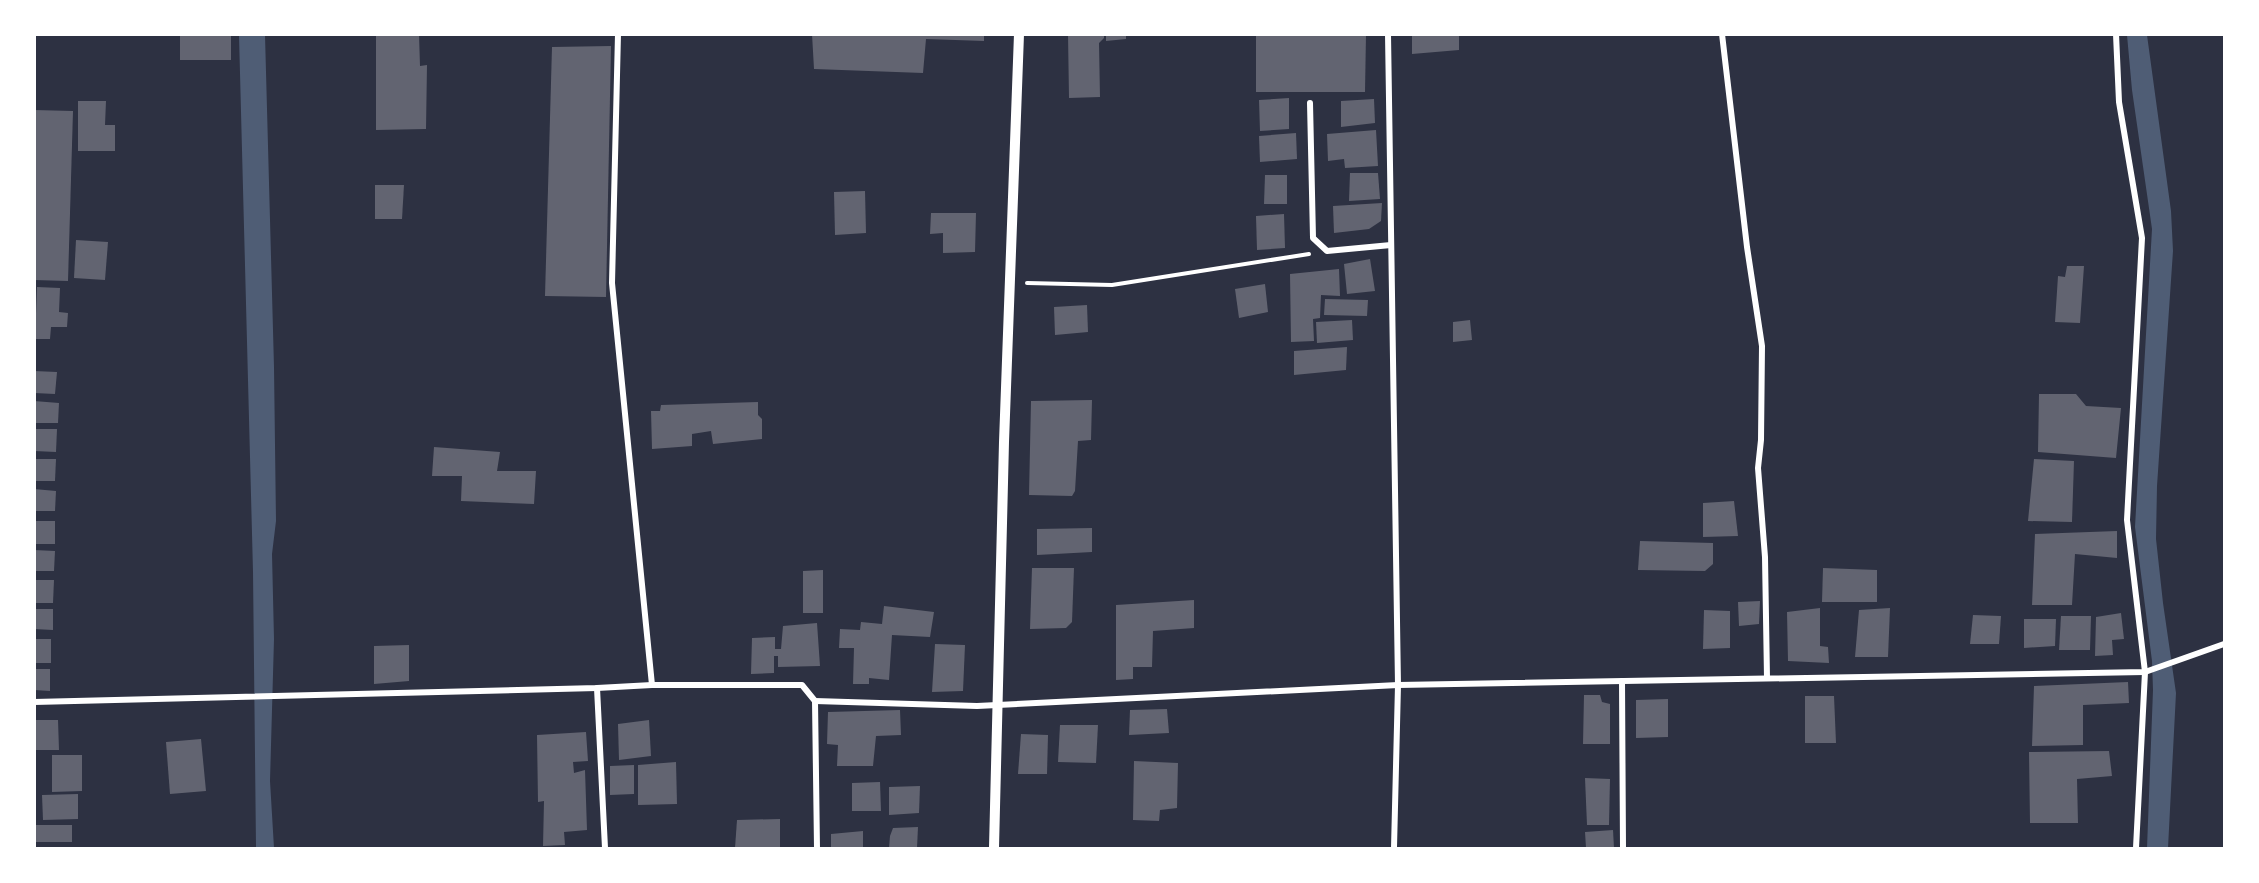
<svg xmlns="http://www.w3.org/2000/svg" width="2259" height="883" viewBox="0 0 2259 883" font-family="'Work Sans',sans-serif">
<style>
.water{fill:#4f5d75}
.building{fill:#626471}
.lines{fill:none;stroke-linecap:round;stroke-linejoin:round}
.path{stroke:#fff;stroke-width:4}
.minor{stroke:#fff;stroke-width:6}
.tertiary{stroke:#fff;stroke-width:10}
</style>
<rect width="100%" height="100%" fill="#2d3142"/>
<g class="water">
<polygon points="239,35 265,35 274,367 276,521 272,554 274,639 270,781 274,848 256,848 253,572"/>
<polygon points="2127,35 2147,35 2171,211 2173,251 2157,486 2156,539 2163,603 2176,693 2168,848 2147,848 2153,690 2152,661 2135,527 2152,229 2132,90"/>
</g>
<g class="building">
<rect x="180" y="34" width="51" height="26"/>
<polygon points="376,34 419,34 420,66 427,65 426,129 376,130"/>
<polygon points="812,34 984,34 984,41 926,39 923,73 814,69"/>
<polygon points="1068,34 1104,34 1104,38 1099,43 1100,97 1069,98"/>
<polygon points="1106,34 1126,34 1126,39 1106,41"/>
<polygon points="1256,34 1366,34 1365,92 1256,92"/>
<polygon points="1412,34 1459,34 1459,50 1412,54"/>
<polygon points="611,46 606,297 545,296 552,47"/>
<polygon points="1289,98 1289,129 1260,131 1259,100"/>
<polygon points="1374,99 1375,123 1341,127 1341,101"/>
<polygon points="78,101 106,101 105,125 115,125 115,151 78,151"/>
<polygon points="34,110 73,111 68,281 34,280"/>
<polygon points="1376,130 1378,166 1345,168 1344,159 1328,161 1327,134"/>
<polygon points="1296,133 1297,159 1260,162 1259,136"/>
<polygon points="1350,173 1378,173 1380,199 1349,201"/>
<polygon points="1265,175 1287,175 1287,204 1264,204"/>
<polygon points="375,185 404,185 402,219 375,219"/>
<polygon points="865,191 866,233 835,235 834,192"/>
<polygon points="1382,203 1381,221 1369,229 1334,233 1333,206"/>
<polygon points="931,213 976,213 975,252 943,253 943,233 930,234"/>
<polygon points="1284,214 1285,248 1257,250 1256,216"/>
<polygon points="76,240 108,242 105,280 74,278"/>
<polygon points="1370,259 1375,291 1347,294 1344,264"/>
<polygon points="2067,266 2084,266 2080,323 2055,322 2058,276 2065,277"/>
<polygon points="1339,269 1340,296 1321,295 1320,318 1313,319 1314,341 1291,342 1290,274"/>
<polygon points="1265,284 1268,312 1239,318 1235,289"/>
<polygon points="37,287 60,288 59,312 68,313 67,327 51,327 50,339 35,339"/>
<polygon points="1325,299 1368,300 1367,316 1324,315"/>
<polygon points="1087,305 1088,332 1055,335 1054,307"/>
<polygon points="1352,320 1353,340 1317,343 1316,322"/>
<polygon points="1470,320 1472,340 1453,342 1453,322"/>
<polygon points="1347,347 1346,370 1294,375 1294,351"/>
<polygon points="34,371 57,372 55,394 34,393"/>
<polygon points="2039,394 2076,394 2086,406 2121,408 2116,458 2038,452"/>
<polygon points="1092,400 1091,440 1078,441 1075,491 1072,496 1029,495 1031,401"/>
<polygon points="34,401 59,403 58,423 34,423"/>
<polygon points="758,402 758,415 762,419 762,439 713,444 711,431 692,434 692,446 652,449 651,411 660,411 661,405"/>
<polygon points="34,429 57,429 56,452 34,451"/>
<polygon points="434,447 500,452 497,471 536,471 534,504 461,501 462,476 432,476"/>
<polygon points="34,459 56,459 55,481 34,481"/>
<polygon points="2034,459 2074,461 2072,522 2028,521"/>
<polygon points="34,489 56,491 55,511 34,511"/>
<polygon points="1734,501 1738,536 1703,537 1703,503"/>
<rect x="34" y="521" width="21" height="23"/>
<polygon points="1092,528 1092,552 1037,555 1037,529"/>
<polygon points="2117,531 2117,558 2075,554 2072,605 2032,605 2035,534"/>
<polygon points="1640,541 1713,543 1713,564 1705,571 1638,570"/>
<polygon points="34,550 55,551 54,571 34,571"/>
<polygon points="1032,568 1074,568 1072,622 1066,628 1030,629"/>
<polygon points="1823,568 1877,570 1877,602 1822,602"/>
<polygon points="823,570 823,613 803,613 803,571"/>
<polygon points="34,580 54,580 53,603 34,603"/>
<polygon points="1194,600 1194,628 1153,631 1152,667 1133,667 1133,679 1116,680 1116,605"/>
<polygon points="1760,601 1759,624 1739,626 1738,602"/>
<polygon points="884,606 934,612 930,637 892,635 889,680 869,678 869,684 853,684 854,648 839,648 840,629 860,630 861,622 882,624"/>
<polygon points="1820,608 1820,646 1828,647 1829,663 1788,661 1787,612"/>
<polygon points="1890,608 1888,657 1855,657 1859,610"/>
<polygon points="34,609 53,609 53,630 34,629"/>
<polygon points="1704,610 1730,611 1730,648 1703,649"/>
<polygon points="2121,613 2124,639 2112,640 2113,655 2095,656 2096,617"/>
<polygon points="1973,615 2001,616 1999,644 1970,644"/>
<polygon points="2061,616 2091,616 2090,650 2059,650"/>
<polygon points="2024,619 2056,619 2055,646 2024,648"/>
<polygon points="817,623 820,666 778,667 778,656 774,656 774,673 751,674 752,638 775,637 775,649 781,649 783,626"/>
<rect x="34" y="639" width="17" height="24"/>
<polygon points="935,644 965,645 963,691 932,692"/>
<polygon points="409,645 409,681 374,684 374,646"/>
<polygon points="34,669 50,669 50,691 34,690"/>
<polygon points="2128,682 2129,703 2083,705 2083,745 2032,746 2034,686"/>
<polygon points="1584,695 1600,695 1602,702 1610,704 1610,744 1583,744"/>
<polygon points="1805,696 1834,696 1836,743 1805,743"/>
<polygon points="1668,699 1668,737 1636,738 1636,700"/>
<polygon points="1167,709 1169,733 1129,735 1130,710"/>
<polygon points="900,710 901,735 876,736 873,766 837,766 838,745 827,744 828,712"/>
<polygon points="34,720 58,720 59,750 34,750"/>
<polygon points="649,720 651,756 619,760 618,724"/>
<polygon points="1060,725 1098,725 1096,763 1058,762"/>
<polygon points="586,732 588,761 573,762 574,773 585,770 587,830 564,832 565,845 543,846 544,801 538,802 537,735"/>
<polygon points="1021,734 1048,735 1047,774 1018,774"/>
<polygon points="201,739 206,791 170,794 166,742"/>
<polygon points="2109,751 2112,776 2077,779 2078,823 2030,823 2029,752"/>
<polygon points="52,755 82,755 82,791 52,792"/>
<polygon points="1134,761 1178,763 1177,808 1160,810 1159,821 1133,820"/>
<polygon points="676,762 677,804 638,805 638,765"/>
<polygon points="634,765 634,794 610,795 610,766"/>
<polygon points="1585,778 1610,779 1609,825 1587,825"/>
<polygon points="880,782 881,811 852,811 852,783"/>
<polygon points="920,786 919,813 889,815 889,787"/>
<polygon points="78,794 78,819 43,820 42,795"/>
<polygon points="780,819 780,848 735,848 737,820"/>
<rect x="34" y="825" width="38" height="17"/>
<polygon points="918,827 917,848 889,848 890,836 893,828"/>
<polygon points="1613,830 1614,848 1586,848 1585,832"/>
<polygon points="863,831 863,848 831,848 831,834"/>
</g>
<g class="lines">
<polyline class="path" points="1027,283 1112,285 1309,254"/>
<g class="minor">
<polyline points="618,34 612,283 652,685"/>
<polyline points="1388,34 1398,685 1394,848"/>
<polyline points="1722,34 1747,247 1762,346 1761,440 1758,468 1765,557 1767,678"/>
<polyline points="2116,34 2119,102 2142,238 2127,520 2145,672 2136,848"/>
<polyline points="1310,103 1313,238 1327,251 1391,245"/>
<polyline points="1622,681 1623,848"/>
<polyline points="597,688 605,848"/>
<polyline points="815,701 977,706 1398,685 2145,672 2224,644"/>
<polyline points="34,702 597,688 652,685 802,685 815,701 817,848"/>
</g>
<polyline class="tertiary" points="994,848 1004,442 1019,34"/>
</g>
<rect width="2259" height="883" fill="none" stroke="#ffffff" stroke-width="72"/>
</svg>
